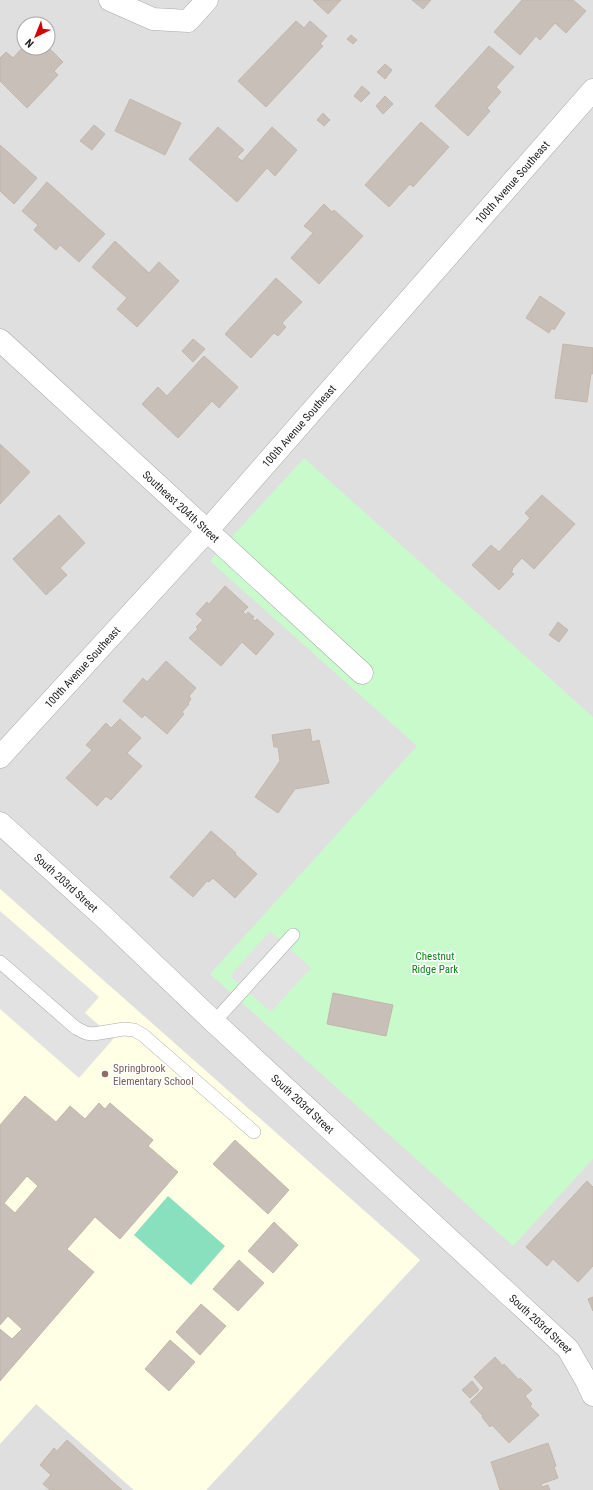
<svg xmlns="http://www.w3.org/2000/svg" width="593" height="1490" viewBox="0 0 593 1490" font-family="'Roboto Condensed',sans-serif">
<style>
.residential{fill:#e0dfdf;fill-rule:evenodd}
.education{fill:#ffffe5}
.park{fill:#c8facc}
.pitch{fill:#88e0be}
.parking{fill:#e2e2e2}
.building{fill:#c7bfb8;stroke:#c4b6ab;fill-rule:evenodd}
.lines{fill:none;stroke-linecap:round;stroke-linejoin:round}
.lane-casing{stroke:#a9a9a9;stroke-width:14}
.street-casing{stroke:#a9a9a9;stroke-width:23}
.lane{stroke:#fff;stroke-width:13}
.street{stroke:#fff;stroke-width:22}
.education-dot{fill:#8d6e63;stroke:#fff;stroke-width:1.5}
.labels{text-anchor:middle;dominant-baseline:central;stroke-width:3.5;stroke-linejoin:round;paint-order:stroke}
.street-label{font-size:11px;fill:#222;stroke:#fff}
.park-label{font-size:11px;fill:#0c8416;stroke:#fff}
.education-label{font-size:11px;fill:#785e54;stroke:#fff;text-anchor:start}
</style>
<rect width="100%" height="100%" fill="#f2efe9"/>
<g class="residential">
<path d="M 0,0 L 593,0 L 593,1490 L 206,1490 L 420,1260 L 0,889 ZM 24,24 L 48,24 L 48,48 L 24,48 Z"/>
<polygon points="36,1404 134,1490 0,1490 0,1444"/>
</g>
<polygon class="education" points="0,889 420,1260 206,1490 134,1490 36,1404 0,1444"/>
<polygon class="park" points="304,458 593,717 593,1159 513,1246 210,974 417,746 210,561"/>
<polygon class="pitch" points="168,1196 225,1246 191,1285 134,1235"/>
<g class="parking">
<polygon points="0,911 99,997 85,1013 114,1038 79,1078 0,1009"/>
<polygon points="270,931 311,968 271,1012 230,976"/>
</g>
<g class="building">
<polygon points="313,0 341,0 328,14"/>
<polygon points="412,0 431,0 423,9"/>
<polygon points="522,0 573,0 586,11 566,33 555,23 540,40 536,36 520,55 494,32"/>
<polygon points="296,21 304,28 310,21 327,36 320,44 323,46 266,107 238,81"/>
<polygon points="351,35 357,40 353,44 347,39"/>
<polygon points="24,46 24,48 48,47 63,62 54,71 58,75 27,108 0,81 0,58 6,52 13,58"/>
<polygon points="489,46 514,67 496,87 501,92 487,108 490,111 468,136 435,106"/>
<polygon points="385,64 392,70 385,79 377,72"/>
<polygon points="362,86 370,93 361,102 354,96"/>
<polygon points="385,96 393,104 383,114 376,106"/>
<polygon points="130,99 181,123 165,155 115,131"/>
<polygon points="323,113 330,120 324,126 317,120"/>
<polygon points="421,122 449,147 413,187 410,184 389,207 365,185"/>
<polygon points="94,125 105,134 92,150 80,141"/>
<polygon points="218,127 244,150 237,157 242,161 272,127 297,150 275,176 267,168 237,202 189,159"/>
<polygon points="0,145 37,178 14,204 0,191"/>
<polygon points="47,182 105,234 79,262 60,245 56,250 34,230 38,225 22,211"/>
<polygon points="324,204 332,212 334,210 363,236 319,284 291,258 313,233 304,226"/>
<polygon points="115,241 149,273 159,262 179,281 137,327 117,309 127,298 92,267"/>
<polygon points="276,278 302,302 282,323 286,327 278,336 274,333 251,358 225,334"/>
<polygon points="540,296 565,313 554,330 552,328 549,333 526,318"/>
<polygon points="193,339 205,349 193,362 182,351"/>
<polygon points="563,344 593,348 593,374 591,373 587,402 555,398"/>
<polygon points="204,356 238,387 219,408 212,401 178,438 142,404 158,387 167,396"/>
<polygon points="0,444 30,472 0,504"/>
<polygon points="542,495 575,524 534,569 522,558 512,569 513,570 511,572 514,574 499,590 472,565 491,545 499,552 530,518 525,513"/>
<polygon points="59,515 85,543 60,568 67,575 46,595 13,559"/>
<polygon points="225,586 248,607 243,612 246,615 248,612 254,617 252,618 255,621 257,619 274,634 256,655 242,642 221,666 189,638 198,629 196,627 203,620 196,614 207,602 209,604"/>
<polygon points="558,622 568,630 559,642 549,635"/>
<polygon points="166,661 196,688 189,696 191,699 188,703 189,704 182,712 184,714 167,734 145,715 142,718 123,701 143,678 147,682"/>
<polygon points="120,719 141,738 127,753 142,766 111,800 106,796 97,806 66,778 92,750 86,745 106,723 111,728"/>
<polygon points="310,729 312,742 319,740 329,783 295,789 278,813 255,797 280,761 278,747 274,747 272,735"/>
<polygon points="211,831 236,853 235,854 257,874 235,898 213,878 209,882 207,881 193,897 170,877"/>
<polygon points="333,993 393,1005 386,1036 327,1024"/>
<path d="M 25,1096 L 56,1122 L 70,1106 L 85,1119 L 99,1103 L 105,1109 L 110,1103 L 153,1140 L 148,1146 L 178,1172 L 120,1239 L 95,1217 L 67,1249 L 94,1272 L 0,1381 L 0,1329 L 12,1339 L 22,1329 L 8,1316 L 0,1325 L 0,1125 ZM 27,1176 L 38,1186 L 15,1213 L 4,1203 Z"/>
<polygon points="235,1140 289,1190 268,1214 213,1164"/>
<polygon points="587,1181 593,1187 593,1266 578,1282 553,1259 547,1266 526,1247"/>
<polygon points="274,1222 298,1245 273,1273 248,1251"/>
<polygon points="239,1260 264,1283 238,1311 213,1289"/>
<polygon points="593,1297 593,1311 588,1299"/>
<polygon points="201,1304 226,1326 200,1355 176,1332"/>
<polygon points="170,1340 195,1362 169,1391 145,1369"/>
<polygon points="495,1357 503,1366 504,1364 519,1380 520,1378 532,1390 525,1396 532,1404 530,1406 539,1415 509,1443 492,1425 490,1427 482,1417 483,1416 470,1402 484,1388 474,1377"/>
<polygon points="472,1381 479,1390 470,1398 462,1390"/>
<polygon points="67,1440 122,1490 50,1490 43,1484 51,1475 40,1465 54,1448 57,1451"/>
<polygon points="548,1443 556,1466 554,1467 558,1478 541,1484 542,1487 548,1485 550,1490 500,1490 491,1462"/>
</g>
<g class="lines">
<g class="lane-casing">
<g id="lane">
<polyline points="0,962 76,1028 86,1033 93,1034 124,1029 134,1030 143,1035 254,1132"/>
<polyline points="214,1022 293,935"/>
</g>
</g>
<g class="street-casing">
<g id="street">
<polyline points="110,0 153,19 188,21 207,0"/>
<path id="s1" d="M 0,340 L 362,673"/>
<path id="s2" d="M 0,757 L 207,531 L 593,90"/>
<path id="s3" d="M 0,823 L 106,919 L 214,1022 L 568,1349 L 586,1380 L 593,1395"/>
</g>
</g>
<use href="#lane" class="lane"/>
<use href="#street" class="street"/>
</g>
<circle class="education-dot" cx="105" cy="1074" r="4"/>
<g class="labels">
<g class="street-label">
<text stroke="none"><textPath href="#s2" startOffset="770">100th Avenue Southeast</textPath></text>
<text stroke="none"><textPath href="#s2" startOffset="446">100th Avenue Southeast</textPath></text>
<text stroke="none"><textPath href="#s1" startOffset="246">Southeast 204th Street</textPath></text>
<text stroke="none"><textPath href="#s2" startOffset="122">100th Avenue Southeast</textPath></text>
<text stroke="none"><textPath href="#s3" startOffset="89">South 203rd Street</textPath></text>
<text stroke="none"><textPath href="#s3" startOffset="413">South 203rd Street</textPath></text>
<text stroke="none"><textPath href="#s3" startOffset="737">South 203rd Street</textPath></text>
</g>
<g class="park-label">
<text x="435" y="956">Chestnut<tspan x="435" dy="13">Ridge Park</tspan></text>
</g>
<g class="education-label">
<text x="113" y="1068">Springbrook<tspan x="113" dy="13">Elementary School</tspan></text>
</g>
</g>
<g transform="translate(36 36) rotate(223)"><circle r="19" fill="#ffffff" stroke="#a7a7a7"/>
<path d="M0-3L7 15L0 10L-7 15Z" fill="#d40000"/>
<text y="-6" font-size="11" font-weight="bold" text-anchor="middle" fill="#222222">N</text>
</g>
</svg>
